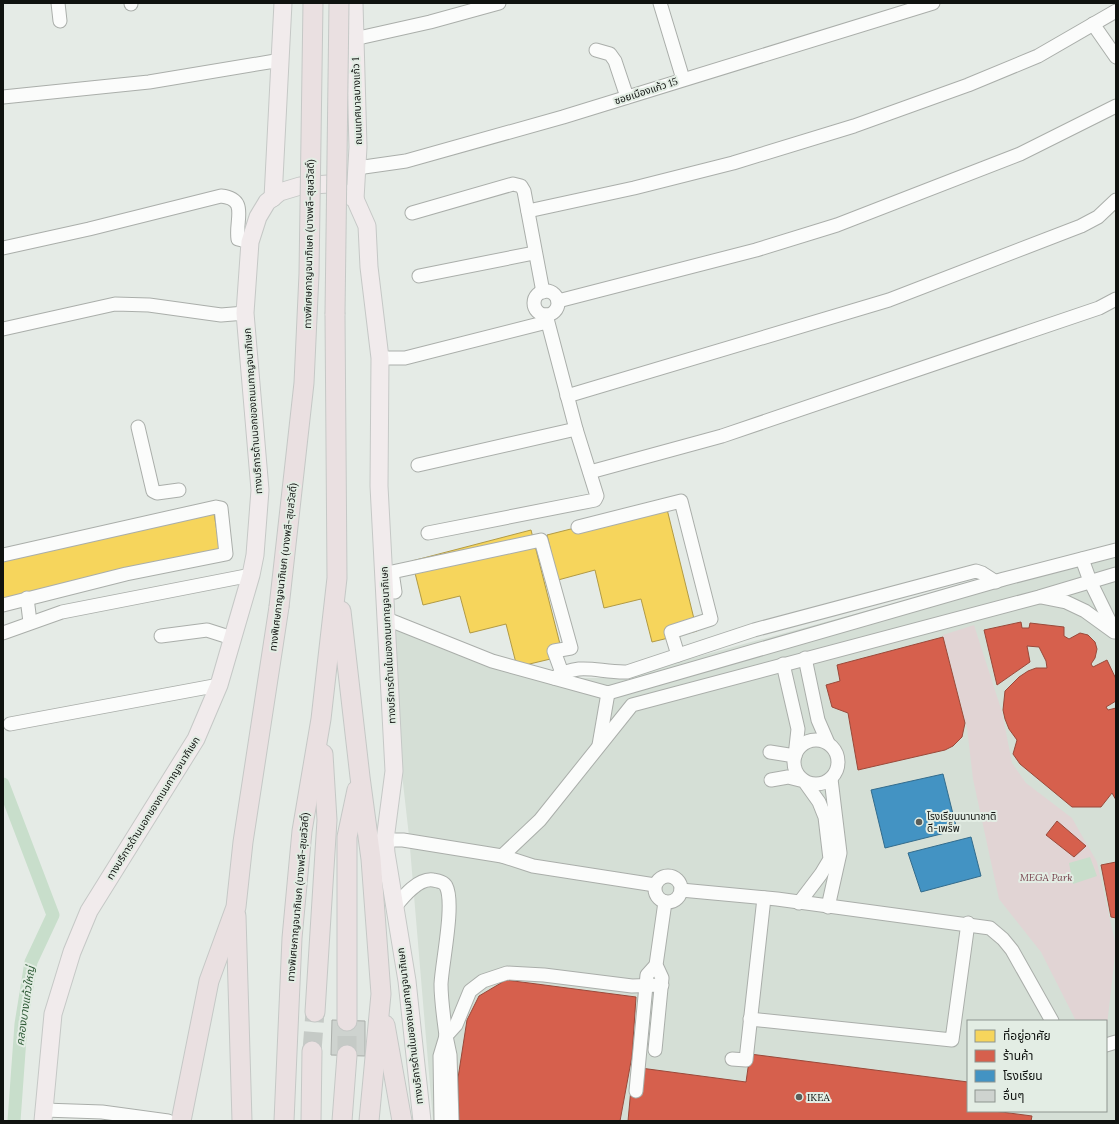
<svg xmlns="http://www.w3.org/2000/svg" width="1119" height="1124" viewBox="0 0 1119 1124" font-family="Lora,'Noto Sans Thai',serif">
<style>
.built{fill:#d5dfd6;fill-rule:evenodd}
.green{fill:#e1d4d4}
.water{fill:#c8decb}
.homes{fill:#f6d55c;stroke:#b19a45}
.shops{fill:#d6604d;stroke:#9a493a}
.schools{fill:#4393c3;stroke:#336c8d}
.lines{fill:none;stroke-linecap:round;stroke-linejoin:round}
.canal{stroke:#c8decb;stroke-width:13}
.building{fill:#ced3cf;stroke:#aaaeaa}
.highway-tunnel{stroke:#c5cac6;stroke-width:19;stroke-dasharray:19 10;stroke-linecap:butt}
.minor-casing{stroke:#aaaeaa;stroke-width:15}
.major-casing{stroke:#c5c8c6;stroke-width:19}
.highway-casing{stroke:#c5c8c6;stroke-width:21}
.minor{stroke:#fbfcfb;stroke-width:13}
.major{stroke:#f1ebec;stroke-width:17}
.highway{stroke:#eae0e1;stroke-width:19}
.highway-bridge-casing{stroke:#c5c8c6;stroke-width:21;stroke-linecap:butt}
.highway-bridge{stroke:#eae0e1;stroke-width:19}
.poi-dot{fill:#5a5e5a;stroke:#e3ede4;stroke-width:1.5}
.labels{text-anchor:middle;dominant-baseline:central;stroke-width:4;stroke-linejoin:round;paint-order:stroke}
.street-label{font-size:10px;fill:#0f120f;stroke:#e3ede4}
.poi-label{font-size:10px;fill:#0f120f;stroke:#e3ede4;text-anchor:start}
.park-label{font-size:10px;font-style:italic;fill:#743d49;stroke:#e3ede4}
.water-label{font-size:11px;font-style:italic;fill:#2f5b37;stroke:#e3ede4}
</style>
<rect width="100%" height="100%" fill="#e5ebe6"/>
<path class="built" d="M 1112,544 L 1116,553 L 1116,1121 L 433,1121 L 409,836 L 384,615 L 547,678 L 619,678 ZM 968,1021 L 1106,1021 L 1106,1111 L 968,1111 Z"/>
<polygon class="green" points="974,625 1002,712 1012,763 1026,783 1072,818 1097,862 1116,946 1106,1034 1106,1021 1076,1021 1041,952 999,899 973,779 967,728 943,635"/>
<polygon class="water" points="1090,857 1097,876 1073,884 1069,863"/>
<g class="homes">
<polygon points="666,505 697,631 652,642 641,599 604,608 595,570 558,580 547,535"/>
<polygon points="214,513 220,550 3,601 3,561"/>
<polygon points="531,530 563,656 517,667 506,624 470,633 460,596 423,605 412,561"/>
</g>
<g class="shops">
<polygon points="1021,622 1022,628 1029,628 1030,623 1064,627 1064,636 1069,639 1080,633 1088,635 1095,642 1097,649 1095,658 1091,664 1093,667 1107,660 1116,679 1116,701 1106,707 1108,710 1116,708 1116,800 1112,793 1101,807 1072,807 1020,764 1013,754 1017,740 1009,729 1005,719 1003,710 1005,691 1019,677 1028,671 1036,668 1047,668 1046,661 1039,647 1027,646 1030,662 997,685 984,630"/>
<polygon points="943,637 965,723 962,737 953,746 945,750 858,770 848,713 832,707 826,685 840,681 837,665"/>
<polygon points="1057,821 1086,846 1074,857 1046,835"/>
<polygon points="1116,862 1116,918 1111,917 1101,865"/>
<polygon points="506,980 636,997 632,1056 620,1121 459,1121 458,1078 467,1020 479,996"/>
<polygon points="750,1054 968,1082 968,1111 994,1111 1032,1116 1031,1121 628,1121 633,1067 746,1082"/>
</g>
<g class="schools">
<polygon points="943,774 957,830 885,848 871,790"/>
<polygon points="971,837 981,876 921,892 908,853"/>
</g>
<g class="lines">
<polyline class="canal" points="3,784 53,915 31,962 21,1024 14,1121"/>
</g>
<polygon class="building" points="332,1020 365,1021 365,1056 331,1055"/>
<g class="lines">
<g class="highway-tunnel">
<polyline points="312,1051 315,1012"/>
<polyline points="347,1055 347,1021"/>
</g>
<g class="minor-casing">
<g id="minor">
<polyline points="58,3 60,21"/>
<polyline points="131,3 131,4"/>
<polyline points="660,3 683,79"/>
<polyline points="1093,24 1116,57"/>
<polyline points="354,39 430,22 499,3"/>
<polyline points="596,50 610,54 615,61 627,97"/>
<polyline points="3,97 149,82 281,60"/>
<polyline points="357,168 406,161 563,117 933,3"/>
<polyline points="528,211 634,188 733,163 854,126 968,85 1038,56 1116,11"/>
<polyline points="412,213 513,184 521,186 524,191 543,292"/>
<path d="M 3,248 L 89,229 L 221,196 C 249,199 235,220 238,239 L 250,242"/>
<polyline points="419,276 534,253"/>
<circle cx="546" cy="303" r="12"/>
<polyline points="558,301 756,250 837,225 1020,154 1116,106"/>
<polyline points="3,329 115,304 149,305 221,315 245,313"/>
<polyline points="380,358 405,358 547,322"/>
<polyline points="567,396 889,300 1081,226 1098,217 1116,200"/>
<polyline points="138,427 153,491 157,493 179,490"/>
<polyline points="418,465 576,429"/>
<polyline points="590,472 722,436 1099,308 1116,299"/>
<polyline points="578,527 681,501 711,619 671,632 678,655"/>
<polyline points="428,533 595,500 597,496 576,429 546,315"/>
<polyline points="3,555 216,507 221,508 226,554 126,574 3,605"/>
<polyline points="1082,559 1090,581 1114,630"/>
<polyline points="395,592 392,572 541,540 571,648 554,651 562,673"/>
<polyline points="1041,597 1066,602 1085,611 1114,632"/>
<polyline points="27,598 30,622"/>
<polyline points="387,619 492,661 608,693 1004,579 1116,550"/>
<polyline points="3,633 62,612 251,575"/>
<polyline points="161,636 207,630 232,638"/>
<polyline points="805,658 818,720 828,743"/>
<path d="M 554,678 C 581,661 598,673 627,672 L 754,630 L 976,571 L 982,573 L 996,582"/>
<polyline points="10,724 219,685"/>
<circle cx="816" cy="762" r="22"/>
<polyline points="599,745 608,693"/>
<polyline points="770,752 795,756 798,729 783,664"/>
<polyline points="771,780 788,777 804,781 819,802 825,817 830,859 821,874 799,903"/>
<polyline points="385,840 403,840 502,856 533,866 655,885"/>
<polyline points="502,856 540,820 632,705 1039,597 1116,574"/>
<circle cx="668" cy="889" r="13"/>
<polyline points="681,890 777,899 990,928 1003,939 1012,950 1052,1021"/>
<path d="M 395,907 C 403,897 418,878 433,880 C 438,881 444,882 446,886 C 455,903 442,963 441,984 C 441,1001 444,1019 446,1036"/>
<polyline points="828,907 840,853 831,779"/>
<polyline points="750,1019 952,1040 968,923"/>
<polyline points="446,1036 456,1025 470,991 483,981 507,973 544,975 632,986 662,985"/>
<polyline points="1106,1045 1116,1042"/>
<polyline points="655,1050 662,978 656,965 665,902"/>
<polyline points="732,1059 746,1060 764,898"/>
<polyline points="636,1091 647,975 656,965"/>
<polyline points="44,1110 102,1112 168,1121"/>
<polyline points="441,1121 440,1056 446,1036 450,1055 452,1121"/>
</g>
</g>
<g class="major-casing">
<g id="major">
<polyline points="354,3 358,147 355,199"/>
<polyline points="273,198 283,3"/>
<polyline points="43,1121 53,1014 72,952 89,911 196,739 219,685 251,575 255,555 260,490 245,313 250,242 258,217 267,202 280,192 300,186 328,184 355,199 367,226 369,267 380,358 379,486 394,771 385,840 386,853 407,981 422,1121"/>
</g>
</g>
<g class="highway-casing">
<g id="highway">
<polyline points="341,611 360,777 371,859 381,994 369,1121"/>
<polyline points="236,916 242,1121"/>
<polyline points="315,1012 327,820 323,754"/>
<polyline points="347,1021 347,837 357,790"/>
<polyline points="385,1025 402,1121"/>
<polyline points="181,1121 209,981 236,907 243,842 279,607"/>
<polyline points="284,1121 292,938 302,831 321,719 337,578 335,314"/>
<polyline points="311,1121 312,1051"/>
<polyline points="342,1121 347,1055"/>
</g>
</g>
<use href="#minor" class="minor"/>
<use href="#major" class="major"/>
<use href="#highway" class="highway"/>
<g class="highway-bridge-casing">
<g id="highway-bridge">
<polyline points="335,314 339,3"/>
<polyline points="279,607 304,383 309,274 313,3"/>
</g>
</g>
<use href="#highway-bridge" class="highway-bridge"/>
</g>
<g class="poi-dot">
<circle cx="919" cy="822" r="4"/>
<circle cx="799" cy="1097" r="4"/>
</g>
<g class="labels">
<g class="street-label">
<text transform="translate(646 91) rotate(-18)">ซอยเมืองแก้ว 15</text>
<text transform="translate(357 101) rotate(-92)">ถนนเทศบาลบางแก้ว 1</text>
<text transform="translate(309 244) rotate(-89)">ทางพิเศษกาญจนาภิเษก (บางพลี-สุขสวัสดิ์)</text>
<text transform="translate(253 411) rotate(-94)">ทางบริการด้านนอกของถนนกาญจนาภิเษก</text>
<text transform="translate(283 567) rotate(-83)">ทางพิเศษกาญจนาภิเษก (บางพลี-สุขสวัสดิ์)</text>
<text transform="translate(388 645) rotate(-93)">ทางบริการด้านในของถนนกาญจนาภิเษก</text>
<text transform="translate(153 808) rotate(-58)">ทางบริการด้านนอกของถนนกาญจนาภิเษก</text>
<text transform="translate(298 897) rotate(-85)">ทางพิเศษกาญจนาภิเษก (บางพลี-สุขสวัสดิ์)</text>
<text transform="translate(410 1026) rotate(-97)">ทางบริการด้านในของถนนกาญจนาภิเษก</text>
</g>
<g class="poi-label">
<text x="927" y="816">โรงเรียนนานาชาติ<tspan x="927" dy="12">ดี-เพร็พ</tspan></text>
<text x="807" y="1097">IKEA</text>
</g>
<g class="park-label">
<text x="1046" y="877">MEGA Park</text>
</g>
<g class="water-label">
<text transform="translate(25 1006) rotate(-82)">คลองบางแก้วใหญ่</text>
</g>
</g>
<rect width="1119" height="1124" fill="none" stroke="#0f120f" stroke-width="8"/>
<rect x="967" y="1020" width="140" height="92" fill="#e3ede4" stroke="#8e958f"/>
<rect x="975" y="1030" width="20" height="12" fill="#f6d55c" stroke="#8e958f"/>
<text x="1003" y="1040" font-size="12" fill="#0f120f">ที่อยู่อาศัย</text>
<rect x="975" y="1050" width="20" height="12" fill="#d6604d" stroke="#8e958f"/>
<text x="1003" y="1060" font-size="12" fill="#0f120f">ร้านค้า</text>
<rect x="975" y="1070" width="20" height="12" fill="#4393c3" stroke="#8e958f"/>
<text x="1003" y="1080" font-size="12" fill="#0f120f">โรงเรียน</text>
<rect x="975" y="1090" width="20" height="12" fill="#ced3cf" stroke="#8e958f"/>
<text x="1003" y="1100" font-size="12" fill="#0f120f">อื่นๆ</text>
</svg>
